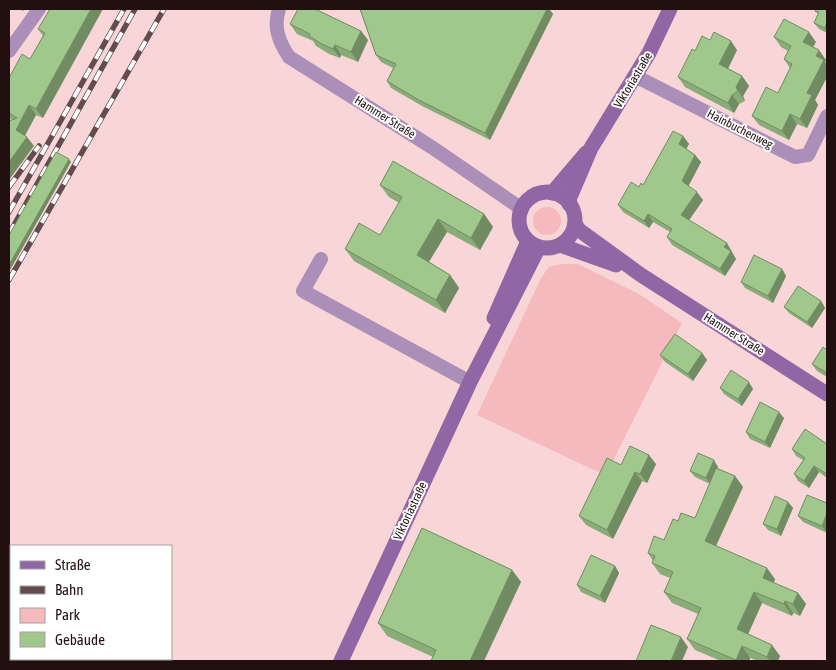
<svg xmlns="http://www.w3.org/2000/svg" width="836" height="670" viewBox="0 0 836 670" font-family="'Asap Condensed',sans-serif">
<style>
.green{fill:#f4babd}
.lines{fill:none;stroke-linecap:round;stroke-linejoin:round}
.street{stroke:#ab8fb9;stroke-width:14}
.secondary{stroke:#9166a4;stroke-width:15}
.rail-casing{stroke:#624c4d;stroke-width:5.5}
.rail{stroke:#fff;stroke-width:4;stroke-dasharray:11;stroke-linecap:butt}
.wall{fill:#8aac78}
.shaded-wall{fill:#718c62}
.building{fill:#a1c88c;stroke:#718c62}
.labels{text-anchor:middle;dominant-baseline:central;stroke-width:4;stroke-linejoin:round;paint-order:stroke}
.street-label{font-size:12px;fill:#221011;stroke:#fff}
</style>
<rect width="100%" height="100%" fill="#f8d6d8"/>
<g class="green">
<circle cx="547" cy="221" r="14"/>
<polygon points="561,264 578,264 639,294 682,323 607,473 596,471 477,415 541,278 549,267"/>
</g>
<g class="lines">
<g class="street">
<path d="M 279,9 C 273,27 279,42 289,57 L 433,148 L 522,209"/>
<polyline points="9,51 39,9"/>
<polyline points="635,76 795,157 808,155 827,116"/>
<polyline points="321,259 303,291 470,382"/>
</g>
<g class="secondary">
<circle cx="547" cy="220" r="28"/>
<polyline points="552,193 586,153"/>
<polyline points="569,204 570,197 591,148 649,53 670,9"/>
<polyline points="575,224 579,230 641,275 827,394"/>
<polyline points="560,245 616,265"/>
<polyline points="494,318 528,241"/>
<polyline points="341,661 470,382 539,247"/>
</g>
<g class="rail-casing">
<g id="rail">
<polyline points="9,187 39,146"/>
<polyline points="9,212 124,9"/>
<polyline points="9,234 135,9"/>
<polyline points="9,280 164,9"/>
</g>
</g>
<use href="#rail" class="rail"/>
</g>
<g class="wall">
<polygon points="19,9 27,9 23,11"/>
<polygon points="50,9 43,118 36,115 25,136 34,146 12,120 9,118 9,78 30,59 43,36 38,29"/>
<polygon points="360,9 549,9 553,14 490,140 422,106 391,88 387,81 393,68 381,62 376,55"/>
<polygon points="827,9 827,33 819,29 814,23 818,14 815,11"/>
<polygon points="290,24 361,31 368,40 358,62 341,55 340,58 329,54 316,46 313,41 297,34"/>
<polygon points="774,37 816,42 813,47 826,60 825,62 827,64 827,77 815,100 818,105 807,128 797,124 789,140 759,125 752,116 778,93 790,68 784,59 788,51 781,47"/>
<polygon points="710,40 737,50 728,69 742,76 749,86 743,96 745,101 739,104 734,113 685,87 678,77 695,51"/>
<polygon points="683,136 689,144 686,149 695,155 701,162 688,186 703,200 689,220 732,251 731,252 736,259 725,276 672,245 667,237 670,232 653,222 649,228 623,212 618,205 639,187 643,185"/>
<polygon points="380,185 484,214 493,227 480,250 447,232 429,262 450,275 459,288 445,313 354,261 345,249 380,235 399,203 389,197"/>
<polygon points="782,269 786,276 773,303 745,288 741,282"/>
<polygon points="821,301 825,308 812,328 789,313 784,307"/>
<polygon points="827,350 827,377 817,371 812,364"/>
<polygon points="702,353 707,360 693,381 665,362 660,355"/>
<polygon points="720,388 753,389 742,406 724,394"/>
<polygon points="784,418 770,448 750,439 746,432"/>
<polygon points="827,444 827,478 819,472 809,488 798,481 794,474 803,460 796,456 792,449"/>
<polygon points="656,464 647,483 642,481 613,539 586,525 579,516 621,465"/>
<polygon points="718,467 717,469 735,476 743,487 716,546 775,579 774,583 798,593 806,604 800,616 793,613 792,616 762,603 748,634 780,656 778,661 758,661 750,658 749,661 721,661 695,650 687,639 698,614 672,603 664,592 670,578 660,574 652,563 653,561 648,553 664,540 678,521 695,518 710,484 695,477 690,471"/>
<polygon points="807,495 827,533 803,522 798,516"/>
<polygon points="788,502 793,508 781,536 768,530 763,524"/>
<polygon points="615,566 619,573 605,603 581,592 577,585"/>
<polygon points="512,570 521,582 433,657 387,636 378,623"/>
</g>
<g class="shaded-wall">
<polygon points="91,9 103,9 43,118 36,109"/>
<polygon points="547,9 549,9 553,14 490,140 485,133"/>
<polygon points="827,22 827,31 825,28"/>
<polygon points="361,31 368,40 358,62 351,52"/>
<polygon points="809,32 816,42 810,52 803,42"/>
<polygon points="731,41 737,50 725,74 719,64"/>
<polygon points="335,45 341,55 340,58 333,49"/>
<polygon points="819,50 826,60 825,62 827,64 827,77 815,100 818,105 807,128 800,119 816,56"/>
<polygon points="742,76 749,86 743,96 745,101 738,91 736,87"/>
<polygon points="732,95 739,104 734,113 728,103"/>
<polygon points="29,105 36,115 22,140 16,130"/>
<polygon points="790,114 797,124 789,140 782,131"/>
<polygon points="683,136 689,144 685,151 679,144"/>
<polygon points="27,137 34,146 9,180 9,162"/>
<polygon points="695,155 701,162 687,189 682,181"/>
<polygon points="69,159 71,162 9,272 9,265"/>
<polygon points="697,192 703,200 687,223 681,215"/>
<polygon points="484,214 493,227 480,250 471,238"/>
<polygon points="648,214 653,222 649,228 644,221"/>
<polygon points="438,219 447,232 425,268 417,255"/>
<polygon points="727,243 736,259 725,276 720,269 724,247"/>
<polygon points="782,269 786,276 773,303 768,296"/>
<polygon points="450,275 459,288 445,313 436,300"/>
<polygon points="821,301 825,308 812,328 807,322"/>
<polygon points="702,353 707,360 693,381 688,374"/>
<polygon points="749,382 753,389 742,406 738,399"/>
<polygon points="779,412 784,418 770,448 765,442"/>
<polygon points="649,455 656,464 647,483 640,474"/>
<polygon points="714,460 718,467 711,484 706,478"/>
<polygon points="814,466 819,472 809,488 804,481"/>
<polygon points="635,472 642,481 613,539 607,530"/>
<polygon points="735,476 743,487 713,552 705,541"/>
<polygon points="788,502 793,508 781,536 777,529"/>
<polygon points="827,513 827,533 822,526"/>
<polygon points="615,566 619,573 605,603 600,596"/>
<polygon points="767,568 775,579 771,590 763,578"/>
<polygon points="512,570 521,582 484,661 470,661"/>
<polygon points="754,592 762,603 745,641 737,629"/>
<polygon points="798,593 806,604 800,616 793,604"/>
<polygon points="785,601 793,613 792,616 784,604"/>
<polygon points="681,637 688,647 682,661 671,661"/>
<polygon points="772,645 780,656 778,661 770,661 767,657"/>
<polygon points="742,646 750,658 749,661 737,661 736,660"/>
</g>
<g class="building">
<polygon points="50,9 91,9 36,109 29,105 16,130 27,137 9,162 9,121 17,118 9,113 9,78 22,54 30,59 45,33 38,29"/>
<polygon points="298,9 315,9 361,31 351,52 335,45 333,49 322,44 309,36 310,34 290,24"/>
<polygon points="360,9 547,9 485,133 417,99 387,81 396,64 376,55"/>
<polygon points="816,9 827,9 827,22 825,28 814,23 819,12 815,11"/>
<polygon points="784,19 809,32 803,42 819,50 816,56 824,60 807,93 812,95 800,119 790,114 782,131 752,116 766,87 778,93 792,64 784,59 791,46 774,37"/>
<polygon points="714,32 731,41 719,64 742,76 736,87 738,91 732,95 728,103 678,77 692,49 695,51 702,36 710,40"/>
<polygon points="673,131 683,136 679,144 695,155 682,181 697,192 681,215 727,243 724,247 731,251 720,269 667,237 672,229 648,214 644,221 618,205 631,182 639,187 641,183 643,185"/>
<polygon points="56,152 69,159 9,265 9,235"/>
<polygon points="393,161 484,214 471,238 438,219 417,255 450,275 436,300 345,249 359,223 380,235 402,197 380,185"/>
<polygon points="754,255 782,269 768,296 741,282"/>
<polygon points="798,286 821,301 807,322 784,307"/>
<polygon points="675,334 702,353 688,374 660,355"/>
<polygon points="823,347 827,350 827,373 812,364"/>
<polygon points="731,370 749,382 738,399 720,388"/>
<polygon points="760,402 779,412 765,442 746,432"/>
<polygon points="805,429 827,444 827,474 814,466 804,481 794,474 805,458 792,449"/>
<polygon points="630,446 649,455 640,474 635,472 607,530 579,516 607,458 621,465"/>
<polygon points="698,453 714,460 706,478 690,471"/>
<polygon points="716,468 735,476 705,541 767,568 763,578 798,593 793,604 785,601 784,604 754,592 737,629 772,645 767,657 742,646 736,660 687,639 701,608 664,592 673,572 652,563 655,556 648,553 654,536 664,540 673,519 678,521 681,513 695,518"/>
<polygon points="807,495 827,503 827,513 822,526 798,516"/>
<polygon points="775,496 788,502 777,529 763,524"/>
<polygon points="422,528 512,570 470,661 431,661 436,650 378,623"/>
<polygon points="591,555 615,566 600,596 577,585"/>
<polygon points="651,625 681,637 671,661 636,661"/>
</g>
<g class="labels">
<g class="street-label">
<text transform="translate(633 80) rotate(-59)">Viktoriastraße</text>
<text transform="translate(385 117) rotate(32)">Hammer Straße</text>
<text transform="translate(740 129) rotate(27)">Hainbuchenweg</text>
<text transform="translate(734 334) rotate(32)">Hammer Straße</text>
<text transform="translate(410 511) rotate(-65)">Viktoriastraße</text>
</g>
</g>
<rect width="836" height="670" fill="none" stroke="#221011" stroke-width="20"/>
<rect x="10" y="545" width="162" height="115" fill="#ffffff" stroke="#a79fa0"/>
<rect x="20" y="561" width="25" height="8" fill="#9166a4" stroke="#a79fa0"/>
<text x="55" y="570" font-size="15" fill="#221011">Straße</text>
<rect x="20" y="586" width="25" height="8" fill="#624c4d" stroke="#a79fa0"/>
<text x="55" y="595" font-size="15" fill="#221011">Bahn</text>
<rect x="20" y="608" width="25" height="15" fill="#f4babd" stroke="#a79fa0"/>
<text x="55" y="620" font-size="15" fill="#221011">Park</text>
<rect x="20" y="632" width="25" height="15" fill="#a1c88c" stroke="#a79fa0"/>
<text x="55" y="645" font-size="15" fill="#221011">Gebäude</text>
</svg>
